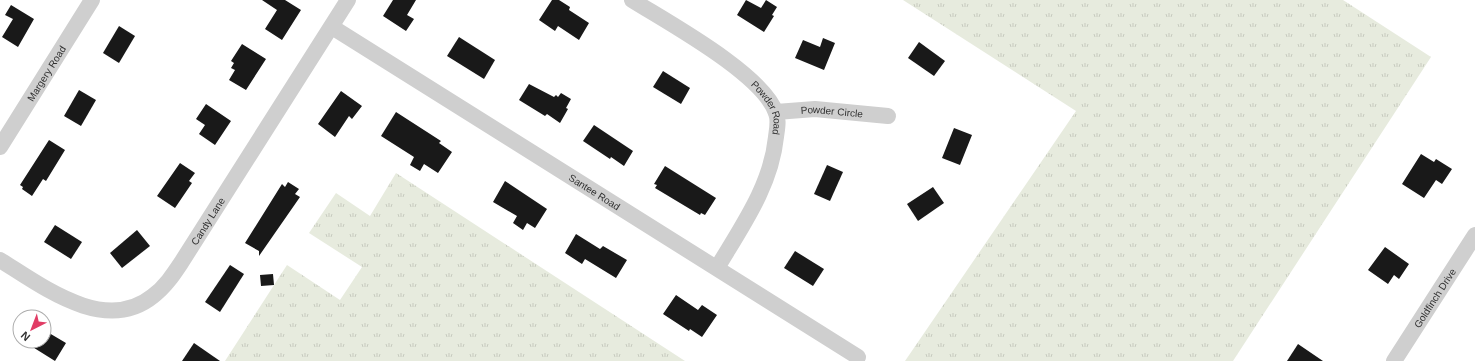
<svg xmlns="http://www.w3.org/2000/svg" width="1475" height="361" viewBox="0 0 1475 361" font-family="Helvetica,sans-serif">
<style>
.park{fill:url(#park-tufts)}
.building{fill:#191919}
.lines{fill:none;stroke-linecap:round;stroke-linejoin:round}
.minor{stroke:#cfcfcf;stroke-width:16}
.labels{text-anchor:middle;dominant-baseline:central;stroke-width:4;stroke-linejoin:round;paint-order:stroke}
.street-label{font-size:10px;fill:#323232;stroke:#fff}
</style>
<defs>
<pattern id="park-tufts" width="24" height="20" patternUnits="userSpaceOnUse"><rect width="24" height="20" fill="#e7ebde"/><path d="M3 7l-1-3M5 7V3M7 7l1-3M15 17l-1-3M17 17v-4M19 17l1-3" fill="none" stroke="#c7cabf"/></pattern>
</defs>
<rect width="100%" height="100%" fill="#fff"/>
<g class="park">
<polygon points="903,0 1343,0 1431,57 1233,361 905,361 1076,111"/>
<polygon points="396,173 685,361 225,361 287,265 340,300 362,267 309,233 336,193 370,216"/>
</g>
<g class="building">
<polygon points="262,0 285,0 301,10 282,40 265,29 277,10"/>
<polygon points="393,0 416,0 407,15 414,19 406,31 383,16"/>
<polygon points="552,0 559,0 570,7 569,10 589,23 579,40 558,26 555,31 539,20"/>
<polygon points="746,0 761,8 766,0 777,7 772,15 774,16 764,32 737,15"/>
<polygon points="11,5 34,19 18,47 2,37 13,19 5,15"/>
<polygon points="119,26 135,36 119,63 103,53"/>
<polygon points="459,37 495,60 484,79 447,56"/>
<polygon points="823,38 835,43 824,70 795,58 803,40 820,47"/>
<polygon points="919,42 945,61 934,76 908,58"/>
<polygon points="242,44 266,59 246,90 229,80 235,70 231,68 234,63 231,61"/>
<polygon points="663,71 690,88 681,104 653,87"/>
<polygon points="529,84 554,97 556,95 558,97 561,93 571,99 566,108 568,109 560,123 547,114 545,116 519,100"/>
<polygon points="79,90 96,100 81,126 64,116"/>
<polygon points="341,91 362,106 352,119 349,116 335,137 318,124"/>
<polygon points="206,104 231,121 215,145 199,134 205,125 196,119"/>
<polygon points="396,112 441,141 439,143 452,152 438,173 424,164 420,171 410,165 414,157 381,136"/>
<polygon points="594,125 633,151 624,166 611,157 610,159 583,141"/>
<polygon points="954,128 972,135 960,165 942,158"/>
<polygon points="49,140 65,150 46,181 43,179 32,196 22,189 23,187 20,185"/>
<polygon points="1421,154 1434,162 1436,159 1452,169 1442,184 1436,180 1424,198 1402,184"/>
<polygon points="180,163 195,173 189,181 192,183 175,208 157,196"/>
<polygon points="827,165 843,172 830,201 814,194"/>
<polygon points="665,166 716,198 705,215 701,213 700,215 655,188 657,185 654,184"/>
<polygon points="505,181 547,209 535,228 527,223 523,230 513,223 517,216 493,202"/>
<polygon points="288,182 299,189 295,194 300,197 259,256 259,251 245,243 282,184 285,187"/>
<polygon points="933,187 944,203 918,221 907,204"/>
<polygon points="55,225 82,242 71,259 44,242"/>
<polygon points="137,230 150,246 122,268 110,253"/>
<polygon points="576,234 600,249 603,246 627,260 616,278 585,259 582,264 565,253"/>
<polygon points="1385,247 1409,264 1399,279 1394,275 1388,284 1368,270"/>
<polygon points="795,251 824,269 813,286 784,268"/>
<polygon points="230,265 244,274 220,312 205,302"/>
<polygon points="273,274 274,285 261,286 260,275"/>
<polygon points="676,295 698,310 702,305 717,315 702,337 690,329 689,331 663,314"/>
<polygon points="44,330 66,343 55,361 23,341 44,341"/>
<polygon points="194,343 220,361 182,361"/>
<polygon points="1298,344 1323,361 1287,361"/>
</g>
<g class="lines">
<g class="minor">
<path id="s1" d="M 632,0 C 667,22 763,74 776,113 C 779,120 777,129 776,137 C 771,186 742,226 717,268"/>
<path id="s2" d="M 332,27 L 858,357"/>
<path id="s3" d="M 776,112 L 815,109 L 888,116"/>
<path id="s4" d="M 0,147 L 92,0"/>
<path id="s5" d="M 0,260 C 42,286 105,335 153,296 C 165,287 173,275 181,263 L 348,0"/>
<path id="s6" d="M 1394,361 L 1475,235"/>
</g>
</g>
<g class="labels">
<g class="street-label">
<text stroke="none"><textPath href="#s4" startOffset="87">Margery Road</textPath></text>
<text stroke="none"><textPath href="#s1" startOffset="177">Powder Road</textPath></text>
<text stroke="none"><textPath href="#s3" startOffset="56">Powder Circle</textPath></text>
<text stroke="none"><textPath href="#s2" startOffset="310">Santee Road</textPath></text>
<text stroke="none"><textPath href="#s5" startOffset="262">Candy Lane</textPath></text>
<text stroke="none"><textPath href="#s6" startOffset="75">Goldfinch Drive</textPath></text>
</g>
</g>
<g transform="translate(32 329) rotate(222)"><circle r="19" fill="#ffffff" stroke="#adadad"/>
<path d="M0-3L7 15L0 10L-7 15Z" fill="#e13c65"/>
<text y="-6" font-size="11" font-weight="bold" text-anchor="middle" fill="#323232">N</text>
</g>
</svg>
